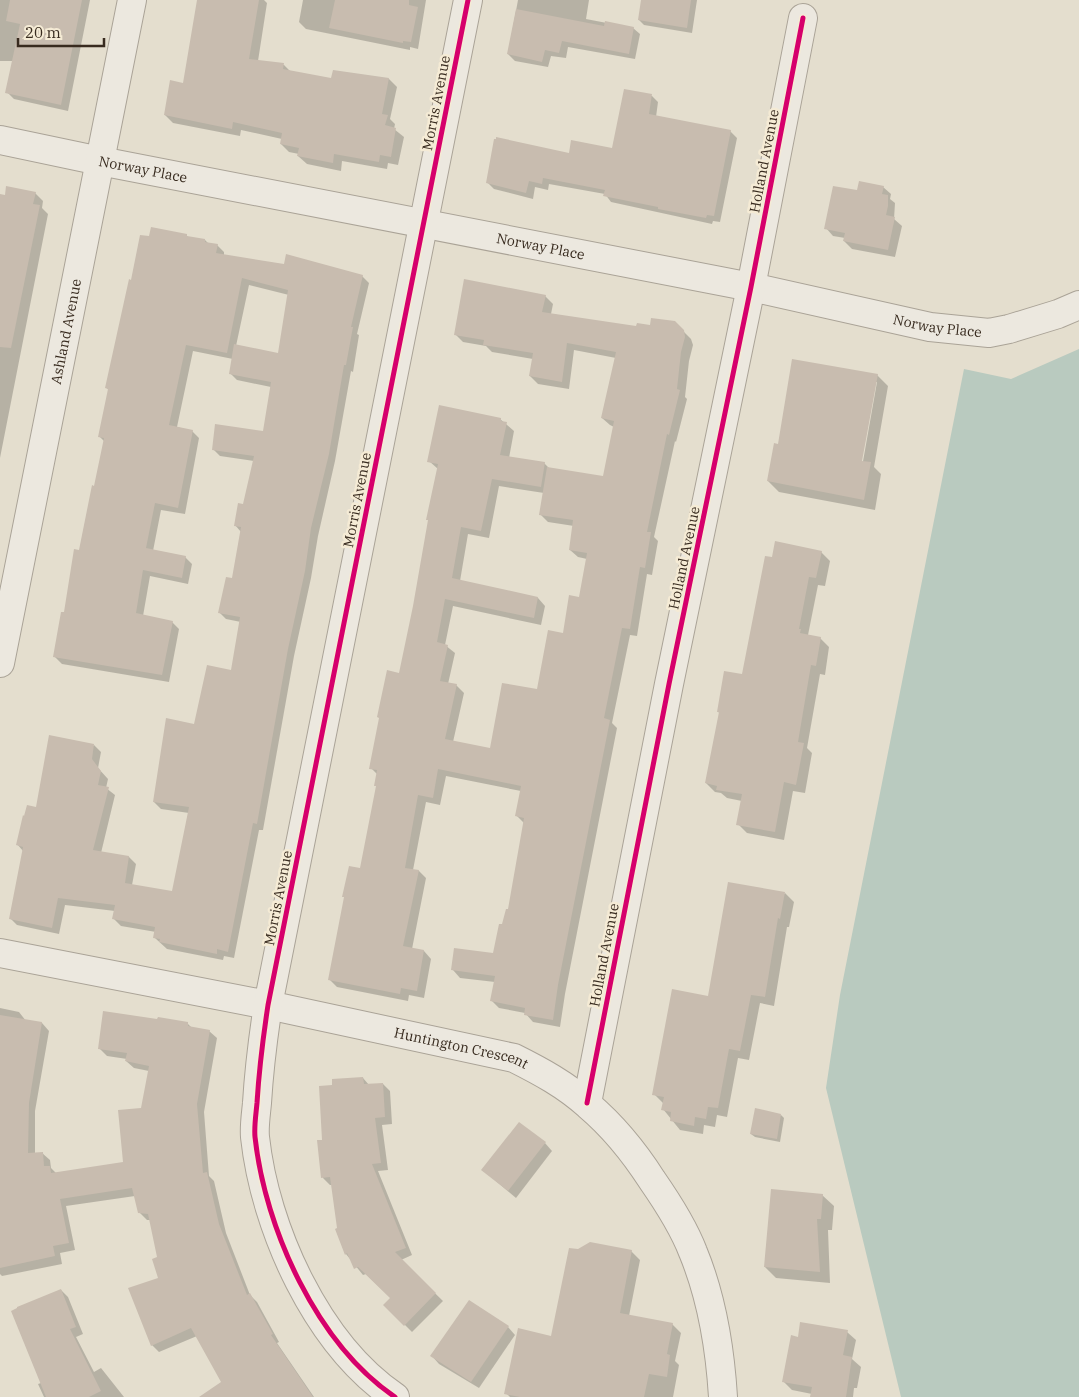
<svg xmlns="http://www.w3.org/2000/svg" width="1079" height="1397" viewBox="0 0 1079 1397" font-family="'IBM Plex Serif',serif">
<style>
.water{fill:#b9cabf}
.shadow{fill:#0003;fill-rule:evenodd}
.building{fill:#c8bcaf}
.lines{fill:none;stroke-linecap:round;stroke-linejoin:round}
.minor-casing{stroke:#aaa397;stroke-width:30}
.minor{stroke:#ece8df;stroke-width:28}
.cycleway-casing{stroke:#f5ebd5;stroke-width:8}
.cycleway{stroke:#d6006c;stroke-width:5}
.labels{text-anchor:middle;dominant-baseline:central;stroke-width:5;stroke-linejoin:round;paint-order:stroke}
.street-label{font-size:14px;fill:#382b1f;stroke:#f5ebd5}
</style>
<rect width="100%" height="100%" fill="#e4dece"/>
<polygon class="water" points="1079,349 1079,1397 901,1397 826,1088 840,995 964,369 1011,379"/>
<g class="shadow">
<polygon points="0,0 90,0 68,111 14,99 7,92 13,61 0,61"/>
<polygon points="199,0 264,0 267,3 258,61 284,65 290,71 332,80 389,79 397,87 390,119 395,124 394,129 404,137 398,165 388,163 387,169 342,161 341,171 307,164 298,156 299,154 289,152 281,144 282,139 241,130 240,136 173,123 165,115 184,84"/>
<polygon points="303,0 426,0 418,49 410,47 410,50 306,29 299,22"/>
<polygon points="518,0 589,0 586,19 633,28 640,34 635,59 568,47 566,58 551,56 548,67 515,61 508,54"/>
<polygon points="642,0 697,0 692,33 644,25 639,20"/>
<polygon points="625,90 652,96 658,102 656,117 730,131 737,138 720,222 713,221 712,224 611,202 605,194 549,184 548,190 535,187 533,199 494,189 487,182 570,155 613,149"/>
<polygon points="883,187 891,194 890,199 895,203 894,219 902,226 895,257 852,249 844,241 845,238 833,236 826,228 858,192"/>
<polygon points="35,193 43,201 42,208 48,214 0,458 0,195 6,196"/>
<path d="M 186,235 L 189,238 L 205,240 L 208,243 L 217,245 L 224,252 L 224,256 L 362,276 L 369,283 L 357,334 L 359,335 L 353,372 L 351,371 L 335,461 L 318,536 L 311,578 L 294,656 L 263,830 L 259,830 L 234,958 L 224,956 L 223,960 L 167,949 L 155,938 L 156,932 L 121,926 L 114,919 L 115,911 L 65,905 L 59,934 L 17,925 L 10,918 L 23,851 L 17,844 L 37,808 L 94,745 L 101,752 L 98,768 L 108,779 L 106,788 L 115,795 L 101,853 L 129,857 L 136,864 L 132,885 L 173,893 L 189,813 L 161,809 L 154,802 L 195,725 L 232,671 L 241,622 L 226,619 L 219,612 L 233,580 L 241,532 L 235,525 L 244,505 L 254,461 L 220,456 L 213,449 L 264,433 L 271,387 L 237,380 L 230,373 L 233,359 L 193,351 L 177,427 L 192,431 L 199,438 L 185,514 L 161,510 L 153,551 L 185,557 L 192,564 L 188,584 L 150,576 L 143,616 L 172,622 L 179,629 L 169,682 L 62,664 L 55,657 L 95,488 L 104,441 L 99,436 L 109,391 L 107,388 L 132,281 ZM 249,285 L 289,295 L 279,354 L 236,346 Z"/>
<path d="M 545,296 L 553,304 L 551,314 L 637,328 L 674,322 L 691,339 L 693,345 L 689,361 L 685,397 L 687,399 L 676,442 L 675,441 L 654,537 L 658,541 L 652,575 L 647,574 L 637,636 L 630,635 L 612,723 L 617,728 L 565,994 L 560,1027 L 533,1022 L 525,1013 L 499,1008 L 492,1001 L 495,982 L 460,978 L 453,970 L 494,954 L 509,911 L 525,824 L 516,815 L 521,791 L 446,776 L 440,805 L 426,802 L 413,870 L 419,871 L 426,878 L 412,949 L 424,951 L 431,959 L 424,998 L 409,995 L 408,1001 L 337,987 L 330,980 L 361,870 L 377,787 L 375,785 L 378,775 L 371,768 L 400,674 L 414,606 L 438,469 L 429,461 L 500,419 L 514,431 L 509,458 L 544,463 L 550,469 L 604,477 L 614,427 L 610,425 L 602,418 L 616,358 L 574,350 L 569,389 L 538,384 L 530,376 L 533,359 L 492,352 L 486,346 L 463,342 L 455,334 ZM 499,486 L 544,493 L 541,515 L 548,522 L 574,526 L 570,550 L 578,557 L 587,559 L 580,599 L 538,691 L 491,749 L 453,742 L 464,693 L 456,685 L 448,684 L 455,653 L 445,645 L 453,606 L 541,625 L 545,606 L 538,598 L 460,581 L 468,534 L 489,538 Z"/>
<path d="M 877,375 L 888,386 L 874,467 L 881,474 L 875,510 L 779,492 L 768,481 L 779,445 ZM 875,382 L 877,382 L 862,467 L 860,467 Z"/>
<polygon points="821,552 830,561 825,586 818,585 808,635 820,638 829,647 825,675 820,674 807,748 812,753 805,793 793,791 784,840 747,833 738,824 742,801 727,798 721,793 715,792 706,783 720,713 718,712 743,676 773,558"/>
<polygon points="785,893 794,902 789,927 787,927 774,1006 760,1003 749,1060 738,1058 727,1117 717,1115 715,1127 704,1125 703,1134 680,1130 663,1109 664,1104 654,1094 709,997"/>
<polygon points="0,1008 19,1012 26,1021 42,1023 49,1031 35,1111 35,1154 42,1153 50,1160 51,1168 56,1173 124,1163 142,1110 149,1071 134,1068 126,1061 127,1059 107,1056 99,1048 188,1024 192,1028 209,1031 217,1038 204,1112 209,1176 214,1181 226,1233 250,1295 257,1302 279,1342 277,1343 314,1397 212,1397 222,1382 197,1336 159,1352 152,1345 160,1278 159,1258 151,1220 147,1220 139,1212 135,1196 66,1206 75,1250 60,1253 62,1264 2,1276 0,1274"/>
<polygon points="363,1078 369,1085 383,1084 390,1091 392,1124 382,1125 388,1170 378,1171 412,1255 401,1260 443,1301 412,1332 385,1305 392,1299 366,1274 363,1275 346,1254 339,1229 332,1185 330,1185 323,1178 323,1141 334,1086"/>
<polygon points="781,1115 784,1118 780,1142 755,1137 751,1134"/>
<polygon points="545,1143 552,1151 516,1198 483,1170"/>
<polygon points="822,1195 834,1206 832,1230 828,1230 830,1283 776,1278 765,1267"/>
<polygon points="631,1251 640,1260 629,1316 672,1324 681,1333 675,1361 679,1365 673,1397 510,1397 506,1393 552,1338"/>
<polygon points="61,1290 68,1297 83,1334 76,1337 94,1372 101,1368 124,1397 44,1397 38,1384 41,1383"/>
<polygon points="508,1327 515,1335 479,1388 439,1364 432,1356"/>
<polygon points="847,1332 856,1340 852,1359 861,1367 857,1388 854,1388 853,1397 812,1397 812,1394 792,1390 783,1381 799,1339"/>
</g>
<g class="building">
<polygon points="10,0 82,0 61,105 5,93 20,24 6,21"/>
<polygon points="197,0 259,0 249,59 284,63 283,69 331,78 333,70 389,78 382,114 388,115 385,125 396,128 391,157 380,155 379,162 334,154 333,163 297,156 299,148 280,144 282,133 233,122 232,129 164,115 170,80 183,83"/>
<polygon points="335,0 409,0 409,5 418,7 411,42 403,41 403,43 329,28"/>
<polygon points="641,0 691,0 687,28 638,20"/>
<polygon points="516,9 604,26 605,21 634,27 629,54 562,41 559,53 545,50 542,62 507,54"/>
<polygon points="624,89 652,94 649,114 731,130 714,216 707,215 706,218 658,209 658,207 603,196 605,190 543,178 542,184 529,181 526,193 486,183 494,139 496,139 496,137 569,153 571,140 612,148"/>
<polygon points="859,181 884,186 882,194 888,195 888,206 886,215 895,217 888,250 843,241 845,233 824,229 833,186 857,190"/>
<polygon points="6,186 36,192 33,204 40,205 11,348 0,347 0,194 5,195"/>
<polygon points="151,227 187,234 187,236 205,239 205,242 218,244 216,253 284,264 286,254 363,275 351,327 353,327 346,365 344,365 329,454 311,528 305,571 288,649 257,824 253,823 228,952 217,949 217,954 159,942 160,939 153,938 155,927 112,919 115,905 58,898 52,928 9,919 23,847 16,845 23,815 24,816 27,805 36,807 49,735 94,744 92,759 101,771 98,785 109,787 93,850 129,856 125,883 172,891 189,807 153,802 166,718 194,724 207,665 231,670 240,617 218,613 226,577 232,578 241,527 234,526 238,503 243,504 254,456 212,450 215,424 263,431 271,382 229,374 234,344 278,353 288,290 242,278 227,353 186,345 169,425 193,430 178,508 155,503 146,548 186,556 182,578 143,570 136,613 173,621 162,675 53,657 61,612 64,612 74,549 79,550 92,485 94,486 104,438 98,437 108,389 105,388 129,279 131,280 140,235 149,236"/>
<polygon points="464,279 546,295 542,312 636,326 637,323 650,325 651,318 675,321 684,330 685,337 681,352 677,389 680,390 669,435 667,434 647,532 651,532 645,568 640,567 630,629 622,628 604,718 610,720 558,985 553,1020 524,1015 525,1008 490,1001 495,976 451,970 454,948 493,953 499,924 502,924 506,909 508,909 524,818 515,816 521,786 438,769 433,798 418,795 405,868 419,870 403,946 424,950 417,991 401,988 400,994 328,980 344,897 342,897 349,866 360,868 376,786 374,786 377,770 369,769 379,718 377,717 387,670 399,673 413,606 428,520 426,520 438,464 427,462 439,405 501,418 501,421 507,422 500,455 545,462 541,487 492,479 481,531 461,527 452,578 538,597 534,618 445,599 437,642 448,645 440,681 457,684 445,739 490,748 502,683 537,689 548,630 563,633 569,595 579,597 587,553 569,550 573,520 539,515 547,467 603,476 614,421 601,418 616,352 567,343 562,382 529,376 533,353 483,345 484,340 454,335"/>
<polygon points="792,359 878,374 862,461 871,462 864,500 767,481 774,443 778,444"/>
<polygon points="775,541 822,551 816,578 809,577 799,629 801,629 800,633 821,637 816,666 811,665 798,742 804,743 796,785 784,782 775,832 736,825 742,794 716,790 717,786 705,783 719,712 717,712 724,671 742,674 765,556 772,557"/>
<polygon points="728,882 785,892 780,919 778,918 765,997 751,995 740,1051 729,1049 718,1108 708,1107 706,1119 695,1117 694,1126 670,1121 671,1112 661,1110 664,1097 652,1095 672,989 708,996"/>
<polygon points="103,1011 157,1019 158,1017 188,1022 188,1026 210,1030 197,1104 203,1173 207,1172 219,1224 247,1295 250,1293 273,1334 271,1335 313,1397 199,1397 221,1382 191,1328 151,1346 128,1288 158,1278 152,1259 157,1257 148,1214 138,1213 132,1188 60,1199 69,1243 53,1246 55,1256 0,1268 0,1015 42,1022 29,1103 28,1153 43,1152 44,1166 50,1166 51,1173 123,1162 118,1110 141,1108 149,1066 125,1061 127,1053 98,1049"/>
<polygon points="363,1077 364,1084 383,1083 385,1117 375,1118 381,1163 372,1164 406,1248 395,1252 436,1293 404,1326 383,1305 390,1298 358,1267 354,1269 347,1253 345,1255 335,1229 337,1228 330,1177 321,1178 317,1140 322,1140 319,1086 332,1085 332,1079"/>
<polygon points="755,1108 781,1114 777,1139 750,1134"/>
<polygon points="519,1122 546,1142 508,1191 481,1170"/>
<polygon points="771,1189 823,1194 821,1219 817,1219 820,1272 764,1267"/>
<polygon points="590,1242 632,1250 620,1313 673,1323 667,1354 670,1355 667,1377 649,1374 644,1397 520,1397 504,1394 518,1328 551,1336 569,1248 578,1249"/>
<polygon points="61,1289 76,1327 70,1329 101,1391 89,1397 46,1397 11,1311 17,1308 17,1307"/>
<polygon points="469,1300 509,1326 471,1382 430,1356"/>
<polygon points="800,1322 848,1330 843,1355 852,1357 846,1397 810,1397 812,1387 782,1382 791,1335 798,1337"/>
</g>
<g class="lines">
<g class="minor-casing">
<g id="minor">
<path id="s1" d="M 0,140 L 100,161 L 751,287 L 930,327 L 989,333 L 1009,329 L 1058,314 L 1079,305"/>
<path id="s2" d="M 0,663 L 132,0"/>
<path id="s3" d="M 0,953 L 268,1005 L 514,1058 C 540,1071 566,1085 588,1105 C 614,1127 634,1152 652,1180 C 668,1203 683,1226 693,1252 C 712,1298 720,1348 723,1397"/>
<polyline points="587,1103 669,684 751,287 803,18"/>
<path d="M 395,1397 C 317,1344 265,1229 255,1137 C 254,1126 256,1114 257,1103 C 259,1070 263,1038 268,1005 L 468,0"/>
</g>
</g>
<use href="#minor" class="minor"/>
<g class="cycleway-casing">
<g id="cycleway">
<polyline points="587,1103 669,684 751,287 803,18"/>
<path d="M 395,1397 C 317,1344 265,1229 255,1137 C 254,1126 256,1114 257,1103 C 259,1070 263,1038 268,1005 L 468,0"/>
</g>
</g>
<use href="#cycleway" class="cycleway"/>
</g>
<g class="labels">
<g class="street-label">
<text transform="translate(436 103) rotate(-79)">Morris Avenue</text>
<text transform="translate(764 161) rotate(-79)">Holland Avenue</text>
<text stroke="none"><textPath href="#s1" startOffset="146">Norway Place</textPath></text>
<text stroke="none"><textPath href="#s1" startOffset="551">Norway Place</textPath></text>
<text stroke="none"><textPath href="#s1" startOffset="956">Norway Place</textPath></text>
<text stroke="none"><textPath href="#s2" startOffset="338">Ashland Avenue</textPath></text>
<text transform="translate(357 500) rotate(-79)">Morris Avenue</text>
<text transform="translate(684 558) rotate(-78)">Holland Avenue</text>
<text transform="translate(278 898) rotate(-79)">Morris Avenue</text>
<text transform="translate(604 955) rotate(-79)">Holland Avenue</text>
<text stroke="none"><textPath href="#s3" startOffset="471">Huntington Crescent</textPath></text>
</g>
</g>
<path d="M18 38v8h86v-8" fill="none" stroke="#382b1f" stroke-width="2.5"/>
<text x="25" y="38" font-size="15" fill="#382b1f" stroke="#f5ebd5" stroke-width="4" paint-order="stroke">20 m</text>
</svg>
